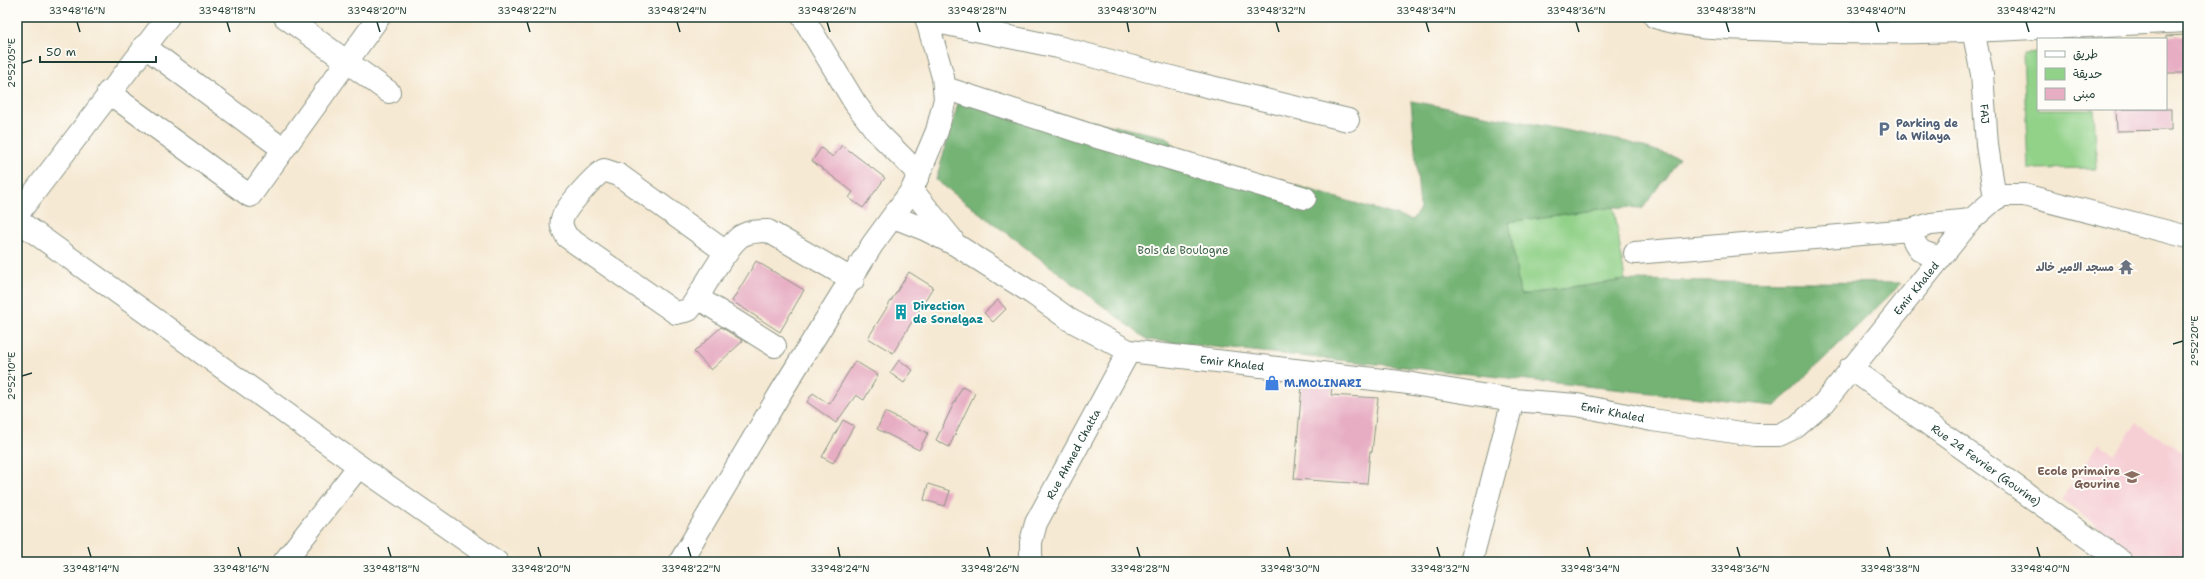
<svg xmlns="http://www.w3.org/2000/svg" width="2205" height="579" viewBox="0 0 2205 579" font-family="'Shantell Sans','Playpen Sans Arabic',sans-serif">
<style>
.built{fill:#f6cfd5}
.green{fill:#91d188;stroke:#58875e}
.forest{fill:#74b374;stroke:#4a7854}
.building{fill:#e7adc3}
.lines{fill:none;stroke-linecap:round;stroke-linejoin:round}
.minor-casing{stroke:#8a9384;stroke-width:24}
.minor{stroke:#fff;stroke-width:22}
.ticks{fill:none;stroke:#1f3d34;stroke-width:1.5}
.labels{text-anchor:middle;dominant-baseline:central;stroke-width:4;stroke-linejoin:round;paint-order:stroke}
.street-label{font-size:11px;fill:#1f3d34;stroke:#fdfcf7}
.service-label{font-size:11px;font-weight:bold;fill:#4e5e75;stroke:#fdfcf7;text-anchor:start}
.park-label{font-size:11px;fill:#3c6249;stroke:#fdfcf7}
.worship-label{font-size:11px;font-weight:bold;fill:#5b616d;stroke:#fdfcf7;text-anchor:end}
.culture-label{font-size:11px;font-weight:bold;fill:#0d838f;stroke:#fdfcf7;text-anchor:start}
.shop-label{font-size:11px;font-weight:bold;fill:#366cbe;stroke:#fdfcf7;text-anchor:start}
.education-label{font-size:11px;font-weight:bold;fill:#785e54;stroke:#fdfcf7;text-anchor:end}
.neatline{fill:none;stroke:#1f3d34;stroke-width:1.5}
.ticks-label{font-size:10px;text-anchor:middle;fill:#1f3d34}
</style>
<rect width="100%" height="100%" fill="#fdfcf7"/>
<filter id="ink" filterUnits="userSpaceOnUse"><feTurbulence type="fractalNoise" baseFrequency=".025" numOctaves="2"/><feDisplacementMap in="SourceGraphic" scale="8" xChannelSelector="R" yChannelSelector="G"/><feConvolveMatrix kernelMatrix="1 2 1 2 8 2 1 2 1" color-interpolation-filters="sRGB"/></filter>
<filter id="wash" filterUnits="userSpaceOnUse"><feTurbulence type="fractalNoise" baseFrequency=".012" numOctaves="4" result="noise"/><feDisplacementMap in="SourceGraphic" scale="16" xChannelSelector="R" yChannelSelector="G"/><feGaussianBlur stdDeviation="0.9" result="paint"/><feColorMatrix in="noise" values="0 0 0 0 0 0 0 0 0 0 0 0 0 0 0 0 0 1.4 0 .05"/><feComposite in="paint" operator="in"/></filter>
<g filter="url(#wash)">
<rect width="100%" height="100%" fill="#f6e9d3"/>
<polygon class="built" points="2136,423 2188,455 2188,562 2147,562 2062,500 2099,443 2115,454"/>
<g class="green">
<polygon points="2038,52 2038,109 2094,109 2097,168 2028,169 2023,53"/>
<polygon points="1614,207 1625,280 1520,295 1509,222"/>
</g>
<polygon class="forest" points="961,93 1166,137 1179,151 1412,220 1420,209 1411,101 1628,142 1679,158 1643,208 1614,207 1509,222 1520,295 1625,280 1902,283 1775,406 1148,340 936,180"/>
<g id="blocks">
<g class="building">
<polygon points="2188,35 2188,73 2166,73 2166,36"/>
<polygon points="2116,109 2171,109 2171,130 2117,131"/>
<polygon points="842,145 885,178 863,208 849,198 853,192 812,161 821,148 833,157"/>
<polygon points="756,261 804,290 780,332 732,301"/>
<polygon points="909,272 933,287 893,353 868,338"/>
<polygon points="998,300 1006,309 993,322 984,313"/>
<polygon points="721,327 743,341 711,370 694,352"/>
<polygon points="899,360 913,370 904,383 890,373"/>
<polygon points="855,361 878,375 864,400 856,395 836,423 807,402 813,393 829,404"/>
<polygon points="1302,385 1332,388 1331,395 1378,398 1372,452 1370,451 1367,484 1294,479"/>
<polygon points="962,387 975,393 949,447 936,440"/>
<polygon points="885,412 928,433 919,450 877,429"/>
<polygon points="843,420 854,426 833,463 822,457"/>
<polygon points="928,484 950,491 945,506 924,500"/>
</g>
</g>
</g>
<g filter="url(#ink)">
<use href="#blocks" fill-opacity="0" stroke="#8a9384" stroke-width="1"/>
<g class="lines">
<g class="minor-casing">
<g id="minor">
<polyline points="285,17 389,92"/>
<polyline points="803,17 855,103 877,132 919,174"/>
<path d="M 1655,17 C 1693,29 1737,28 1777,30 C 1914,37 2052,27 2188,21"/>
<polyline points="927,20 1058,47 1186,81 1348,120"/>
<path id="s1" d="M 1973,30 L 1982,74 L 1987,145 L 1995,199"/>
<polyline points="144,46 283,149"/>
<polyline points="945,88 1090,135 1305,198"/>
<polyline points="108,92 250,196 379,17"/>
<polyline points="912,190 952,239"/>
<polyline points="17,215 168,17"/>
<path id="s2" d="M 894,217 L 924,229 L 956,245 L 1032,293 L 1070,320 L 1129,351 L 1400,382 L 1513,400 L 1577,405 L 1652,420 L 1755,435 L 1779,435 L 1796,427 L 1824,403 L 1971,220 L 1995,199 L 2004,195 L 2024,195 L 2188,237"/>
<polyline points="17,220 359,466 497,562"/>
<path d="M 1910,230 C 1916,250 1920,253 1940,257"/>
<path d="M 727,253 L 619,175 L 604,170 C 594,176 565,208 562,219 C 560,226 564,231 567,237 L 676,313 L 689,310 C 703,291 724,248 741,236 C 750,231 759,231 768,231 L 853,280"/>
<polyline points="1635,253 1910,230 1931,224 1971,220"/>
<polyline points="698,298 775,346"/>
<path id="s3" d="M 1850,368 L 2122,562"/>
<polyline points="284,562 359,466"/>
<polyline points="680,562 781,392 872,245 912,190 937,131 945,99 943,77 926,17"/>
<path id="s4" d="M 1031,562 L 1031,542 L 1036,523 L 1129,351"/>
<polyline points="1471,562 1513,400"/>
</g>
</g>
<use href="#minor" class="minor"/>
</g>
</g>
<path class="ticks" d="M 77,22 L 80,32M 227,22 L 230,32M 377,22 L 380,32M 527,22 L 530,32M 677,22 L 680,32M 827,22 L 830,32M 977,22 L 980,32M 1127,22 L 1129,32M 1276,22 L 1279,32M 1426,22 L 1429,32M 1576,22 L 1579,32M 1726,22 L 1729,32M 1876,22 L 1879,32M 2026,22 L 2029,32M 22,63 L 32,60M 2173,344 L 2183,341M 22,376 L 32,373M 88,547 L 91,557M 238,547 L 241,557M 388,547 L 391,557M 538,547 L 541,557M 688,547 L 691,557M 838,547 L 840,557M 987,547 L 990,557M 1137,547 L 1140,557M 1287,547 L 1290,557M 1437,547 L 1440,557M 1587,547 L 1590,557M 1737,547 L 1740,557M 1887,547 L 1890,557M 2037,547 L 2040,557"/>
<defs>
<g id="parking-bare" transform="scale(1.2)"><path d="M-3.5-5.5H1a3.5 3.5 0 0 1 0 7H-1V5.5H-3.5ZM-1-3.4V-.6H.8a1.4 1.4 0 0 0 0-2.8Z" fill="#5c6f8a" stroke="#fdfcf7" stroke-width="2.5" paint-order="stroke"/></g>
<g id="temple-bare" transform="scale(1.2)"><path d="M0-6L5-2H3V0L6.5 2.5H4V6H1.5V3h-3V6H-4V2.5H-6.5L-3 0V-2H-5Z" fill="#6b7280" stroke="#fdfcf7" stroke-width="2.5" paint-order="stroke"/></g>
<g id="building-bare" transform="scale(1.2)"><path d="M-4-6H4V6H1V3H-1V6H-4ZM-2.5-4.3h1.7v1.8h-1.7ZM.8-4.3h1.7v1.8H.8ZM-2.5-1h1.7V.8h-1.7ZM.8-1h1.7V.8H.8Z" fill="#0f9aa8" stroke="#fdfcf7" stroke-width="2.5" paint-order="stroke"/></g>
<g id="shop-bare" transform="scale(1.2)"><path d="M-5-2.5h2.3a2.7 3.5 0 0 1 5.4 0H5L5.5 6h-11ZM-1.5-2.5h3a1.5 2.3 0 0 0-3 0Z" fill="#3f7fe0" stroke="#fdfcf7" stroke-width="2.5" paint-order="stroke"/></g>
<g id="school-bare" transform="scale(1.2)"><path d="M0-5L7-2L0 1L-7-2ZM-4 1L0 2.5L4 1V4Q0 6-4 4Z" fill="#8d6e63" stroke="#fdfcf7" stroke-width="2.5" paint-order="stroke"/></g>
</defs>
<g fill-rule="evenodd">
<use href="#parking-bare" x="1884" y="129"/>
<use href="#temple-bare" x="2126" y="267"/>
<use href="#building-bare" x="901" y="312"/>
<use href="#shop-bare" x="1272" y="383"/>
<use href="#school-bare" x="2132" y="477"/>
</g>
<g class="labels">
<g class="street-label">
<text stroke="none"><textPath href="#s1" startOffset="85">FAJ</textPath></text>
<text stroke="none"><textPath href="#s2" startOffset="1130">Emir Khaled</textPath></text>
<text stroke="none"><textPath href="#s2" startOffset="375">Emir Khaled</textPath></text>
<text stroke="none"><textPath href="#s2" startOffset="759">Emir Khaled</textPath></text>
<text stroke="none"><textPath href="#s4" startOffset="118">Rue Ahmed Chatta</textPath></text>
<text stroke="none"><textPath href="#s3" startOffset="167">Rue 24 Fevrier (Gourine)</textPath></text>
</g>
<g class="service-label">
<text x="1896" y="123">Parking de<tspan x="1896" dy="13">la Wilaya</tspan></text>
</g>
<g class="park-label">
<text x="1183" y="250">Bois de Boulogne</text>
</g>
<g class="worship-label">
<text x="2114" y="267">مسجد الامير خالد</text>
</g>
<g class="culture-label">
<text x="913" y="306">Direction<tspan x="913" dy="13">de Sonelgaz</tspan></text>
</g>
<g class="shop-label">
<text x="1284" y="383">M.MOLINARI</text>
</g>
<g class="education-label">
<text x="2120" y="471">Ecole primaire<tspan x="2120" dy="13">Gourine</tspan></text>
</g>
</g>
<rect width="2205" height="579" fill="none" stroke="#fdfcf7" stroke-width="44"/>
<rect x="2037" y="38" width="130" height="72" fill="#fdfcf7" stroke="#a4b0a9"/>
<rect x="2045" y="51" width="20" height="6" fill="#ffffff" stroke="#a4b0a9"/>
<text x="2073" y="58" font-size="12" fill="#1f3d34">طريق</text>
<rect x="2045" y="68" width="20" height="12" fill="#91d188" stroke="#a4b0a9"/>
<text x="2073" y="78" font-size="12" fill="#1f3d34">حديقة</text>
<rect x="2045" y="88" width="20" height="12" fill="#e7adc3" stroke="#a4b0a9"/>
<text x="2073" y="98" font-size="12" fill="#1f3d34">مبنى</text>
<path d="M40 56v6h116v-6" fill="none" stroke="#1f3d34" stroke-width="2"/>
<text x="46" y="56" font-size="12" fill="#1f3d34" stroke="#fdfcf7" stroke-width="3" paint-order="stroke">50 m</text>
<rect x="22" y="22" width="2161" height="535" class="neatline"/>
<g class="ticks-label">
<text x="77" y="14">33°48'16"N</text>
<text x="227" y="14">33°48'18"N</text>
<text x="377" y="14">33°48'20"N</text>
<text x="527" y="14">33°48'22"N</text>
<text x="677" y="14">33°48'24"N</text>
<text x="827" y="14">33°48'26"N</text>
<text x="977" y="14">33°48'28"N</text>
<text x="1127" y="14">33°48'30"N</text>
<text x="1276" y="14">33°48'32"N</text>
<text x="1426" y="14">33°48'34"N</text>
<text x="1576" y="14">33°48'36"N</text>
<text x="1726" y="14">33°48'38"N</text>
<text x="1876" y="14">33°48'40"N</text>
<text x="2026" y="14">33°48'42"N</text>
<text transform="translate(11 63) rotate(-90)" y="4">2°52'05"E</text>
<text transform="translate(2194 341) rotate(-90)" y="4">2°52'20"E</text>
<text transform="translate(11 376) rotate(-90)" y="4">2°52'10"E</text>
<text x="91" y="572">33°48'14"N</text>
<text x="241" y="572">33°48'16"N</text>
<text x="391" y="572">33°48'18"N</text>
<text x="541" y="572">33°48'20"N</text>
<text x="691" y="572">33°48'22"N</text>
<text x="840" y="572">33°48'24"N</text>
<text x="990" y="572">33°48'26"N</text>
<text x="1140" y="572">33°48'28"N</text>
<text x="1290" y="572">33°48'30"N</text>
<text x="1440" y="572">33°48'32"N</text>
<text x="1590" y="572">33°48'34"N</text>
<text x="1740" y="572">33°48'36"N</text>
<text x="1890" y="572">33°48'38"N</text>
<text x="2040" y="572">33°48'40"N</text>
</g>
</svg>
